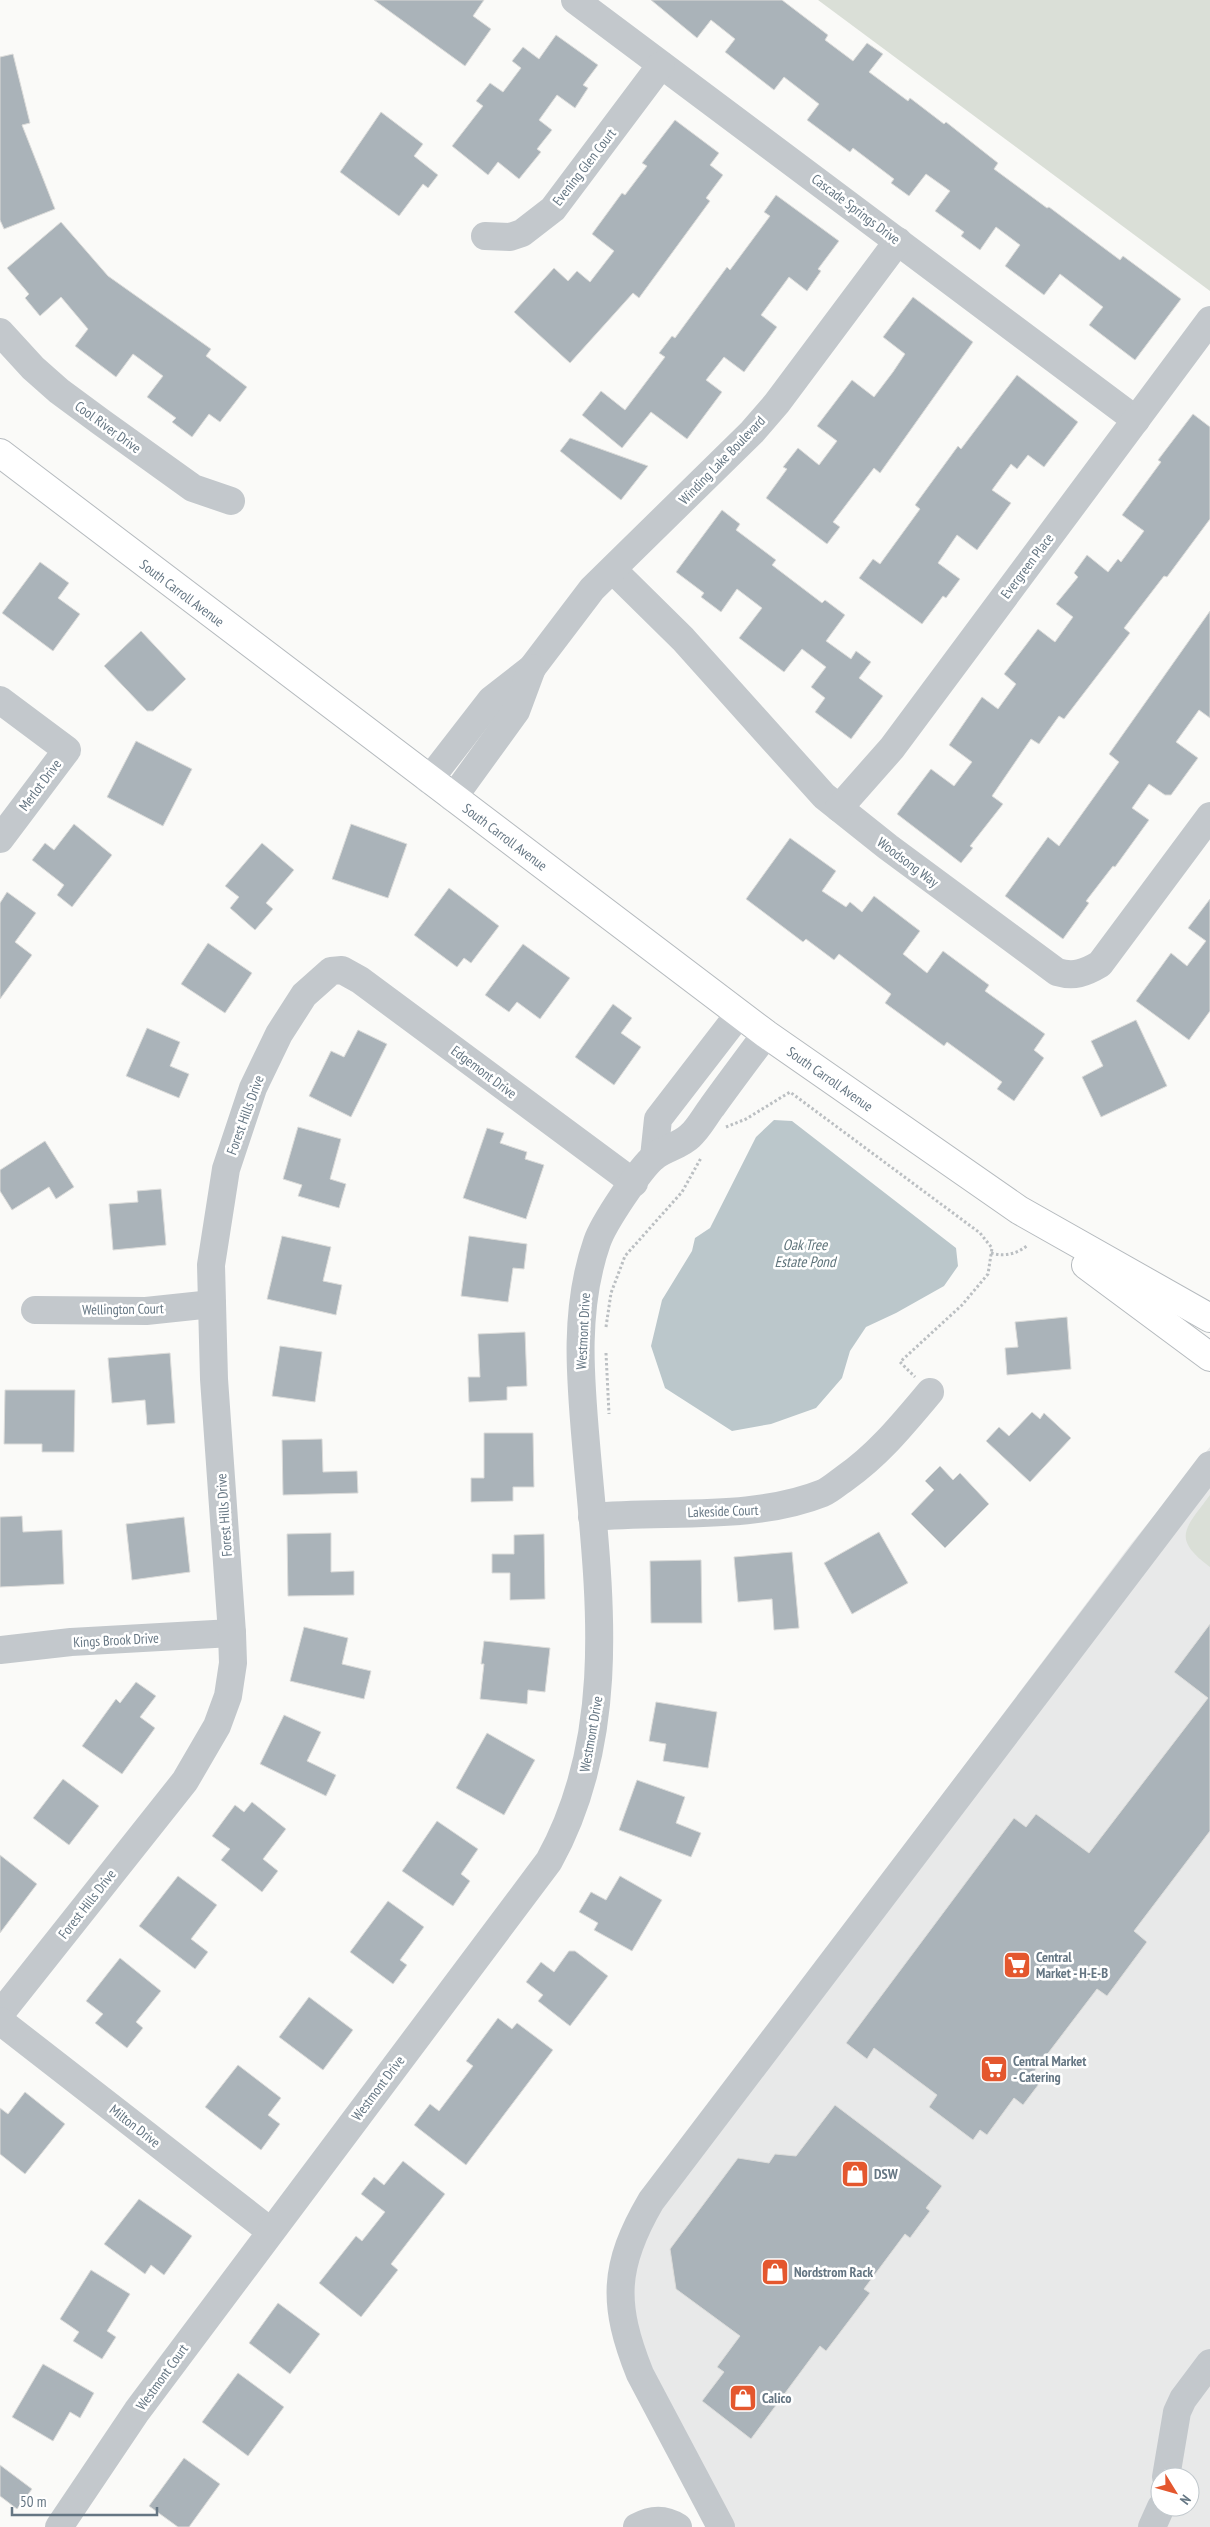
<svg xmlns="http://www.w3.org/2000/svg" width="1210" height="2527" viewBox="0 0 1210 2527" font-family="'PT Sans Narrow',sans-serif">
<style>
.built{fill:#e8e9e9;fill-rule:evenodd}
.green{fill:#dadfd7}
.water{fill:#bbc7cb}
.building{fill:#aab3b9;stroke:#dcdcda}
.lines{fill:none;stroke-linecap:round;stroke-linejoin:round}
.major-casing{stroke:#b5babe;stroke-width:30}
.path{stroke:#bbbfc2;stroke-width:3;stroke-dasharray:2.5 2.5;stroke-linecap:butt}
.minor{stroke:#c3c8cc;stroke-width:28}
.major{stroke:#fff;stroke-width:28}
.labels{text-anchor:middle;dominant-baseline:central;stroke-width:5;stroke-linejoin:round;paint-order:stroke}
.street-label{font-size:14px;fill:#657683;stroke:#fff}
.poi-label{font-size:14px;font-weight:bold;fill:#657683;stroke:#fff;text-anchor:start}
.water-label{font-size:15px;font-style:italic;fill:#60757c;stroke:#fff}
</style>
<rect width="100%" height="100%" fill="#fafaf8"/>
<path class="built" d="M 1210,1447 L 1210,2527 L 708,2527 L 627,2367 L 638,2199 L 1131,1544 ZM 1160,2477 L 1190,2477 L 1190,2507 L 1160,2507 Z"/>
<g class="green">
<polygon points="818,0 1210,0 1210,291"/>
<path d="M 1210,1495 L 1210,1567 C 1171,1538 1185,1529 1210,1495 Z"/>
</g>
<polygon class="water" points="774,1120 792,1121 956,1248 958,1266 944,1286 896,1313 866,1327 850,1351 842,1378 816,1408 771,1424 732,1431 665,1388 651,1346 662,1300 692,1251 695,1238 710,1228 756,1137"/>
<g class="building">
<polygon points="374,0 484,0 473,16 491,29 465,66"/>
<polygon points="651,0 782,0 828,35 825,40 853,61 867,43 883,54 869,72 908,101 910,98 944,124 946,122 998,163 994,169 1047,208 1049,207 1120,260 1123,256 1181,299 1135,360 1089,325 1103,307 1060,274 1044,295 1005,266 1020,245 996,227 980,250 961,236 964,232 935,211 950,191 926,174 909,196 891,183 894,179 853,148 850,152 807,120 819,104 784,77 774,90 725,52 735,39 711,20 697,38"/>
<polygon points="556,35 598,65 583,85 588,88 575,108 557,95 539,120 552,130 537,149 541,152 519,179 498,162 488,175 452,146 483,106 476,101 490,83 503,92 521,68 512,61 523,47 539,59"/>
<polygon points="13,54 30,123 22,125 55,209 4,229 0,220 0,57"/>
<polygon points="381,112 423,144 414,156 438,175 428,188 423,184 399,216 340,172"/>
<polygon points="675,120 719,153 710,165 723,175 706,198 710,201 639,298 633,293 570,363 514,312 554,268 568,281 577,271 590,282 614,251 592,234 622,193 625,195 647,166 642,163"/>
<polygon points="776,195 839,241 818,269 821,271 807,291 789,277 761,315 777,327 744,372 724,357 706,380 722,392 687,439 651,412 622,448 582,415 601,391 625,410 665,357 659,353 672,336 675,338 727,267 730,270 770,216 764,212"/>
<polygon points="61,222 108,276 211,349 206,356 247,387 220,422 209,414 192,437 172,422 176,418 147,397 163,376 133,354 116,377 75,346 88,329 61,297 40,316 25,298 29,294 7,268"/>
<polygon points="913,297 973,342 880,473 874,468 833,522 840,527 827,544 766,498 787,469 783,467 798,448 819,465 837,441 817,426 852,380 874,397 893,372 905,354 883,337"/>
<polygon points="1017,375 1078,422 1044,467 1028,455 1017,469 1011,464 992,490 1011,503 977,550 957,535 938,563 960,579 946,598 943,596 922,624 859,578 873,559 880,564 920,509 915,505 958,446 961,449"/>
<polygon points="1193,414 1210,427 1210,519 1167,577 1164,576 1124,628 1130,633 1064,719 1059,716 1039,744 1031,739 992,796 1003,804 970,846 973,848 961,863 897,814 931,769 954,786 972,762 949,745 982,697 998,709 1016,684 1004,674 1038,629 1055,642 1073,617 1056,604 1078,577 1074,573 1087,555 1108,572 1118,559 1121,562 1144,531 1122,515 1161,462 1158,460"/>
<polygon points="570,438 648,466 621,500 560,451"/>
<polygon points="722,510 740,524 736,530 776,560 772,565 822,603 825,600 845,615 826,641 851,659 856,651 871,662 859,678 883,696 851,739 815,712 825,698 811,687 826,667 802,649 784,672 739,638 762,608 737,589 721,612 701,597 704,593 676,572"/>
<polygon points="40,562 69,583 58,598 80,614 53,651 2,613"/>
<polygon points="1210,611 1210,718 1199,710 1176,742 1198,758 1171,795 1165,795 1149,784 1132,808 1149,820 1115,867 1113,866 1086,901 1089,903 1063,939 1005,896 1048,837 1059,846 1119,762 1109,754"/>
<polygon points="141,631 186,679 153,711 147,711 104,666"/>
<polygon points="136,741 192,769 163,826 107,797"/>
<polygon points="74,824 112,855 72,907 57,895 64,885 32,860 45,843 54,850"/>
<polygon points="351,824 407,844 388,898 332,879"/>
<polygon points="790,838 836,871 822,891 846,907 850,902 862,912 874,896 920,931 903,954 927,973 943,951 989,985 985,991 1045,1034 1034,1050 1044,1058 1014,1101 997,1089 1002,1082 947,1042 944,1046 885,1003 891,994 839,954 834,960 806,939 803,942 746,899"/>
<polygon points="262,843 294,870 266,903 273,909 255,930 230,908 239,897 225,886"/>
<polygon points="449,888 499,926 471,963 464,958 457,967 414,935"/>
<polygon points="7,892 36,913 15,942 32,955 0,999 0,903"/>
<polygon points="1210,899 1210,1011 1189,1040 1136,1001 1171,953 1187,966 1206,941 1188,928"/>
<polygon points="208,943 252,973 225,1013 181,984"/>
<polygon points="523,944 570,978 540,1019 517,1002 509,1012 485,995"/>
<polygon points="613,1004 632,1018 621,1033 641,1047 614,1085 575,1057"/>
<polygon points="1136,1020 1167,1086 1101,1117 1082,1077 1103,1066 1091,1041"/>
<polygon points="147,1028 180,1042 170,1066 189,1074 179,1098 126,1076"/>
<polygon points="358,1030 387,1044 351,1117 309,1096 331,1051 344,1057"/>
<polygon points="298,1127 341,1139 330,1179 346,1184 339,1208 298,1196 302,1185 283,1179"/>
<polygon points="487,1128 504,1133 500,1143 527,1152 525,1159 544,1165 526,1219 463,1198"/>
<polygon points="45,1141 74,1187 56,1199 49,1187 12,1210 0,1191 0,1170"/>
<polygon points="161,1189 166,1245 113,1250 109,1204 138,1202 137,1191"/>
<polygon points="282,1236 331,1247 323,1281 342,1285 336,1315 267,1299"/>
<polygon points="469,1236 527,1244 524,1269 513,1268 508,1302 461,1296"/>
<polygon points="1067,1317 1071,1369 1007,1375 1005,1348 1018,1347 1015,1322"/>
<polygon points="525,1332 527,1386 507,1387 507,1400 469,1402 468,1377 480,1377 478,1334"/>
<polygon points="280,1346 322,1352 315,1402 272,1396"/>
<polygon points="170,1353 175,1423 147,1425 145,1400 112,1403 108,1358"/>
<polygon points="5,1390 75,1390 74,1452 42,1452 42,1444 4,1444"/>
<polygon points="1032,1412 1040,1419 1044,1413 1071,1438 1030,1482 986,1441 999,1427 1009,1436"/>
<polygon points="484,1433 533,1433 534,1487 513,1487 513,1501 471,1502 471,1478 484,1478"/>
<polygon points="322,1439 323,1472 357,1471 358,1493 283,1495 282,1440"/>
<polygon points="940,1466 953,1480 960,1473 989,1504 945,1548 911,1514 934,1490 925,1481"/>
<polygon points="22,1516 23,1532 62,1530 64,1584 0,1587 0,1517"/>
<polygon points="184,1517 190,1572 132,1580 126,1524"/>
<polygon points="879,1532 908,1583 852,1614 824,1563"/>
<polygon points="331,1533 331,1572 354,1571 354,1595 288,1596 287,1534"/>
<polygon points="544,1534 545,1599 510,1600 510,1573 492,1573 492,1554 514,1554 514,1535"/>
<polygon points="792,1552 799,1628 774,1630 772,1599 738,1602 734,1557"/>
<polygon points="701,1560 702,1623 651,1623 650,1561"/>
<polygon points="1210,1624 1210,1831 1134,1931 1147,1942 1107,1996 1097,1989 1033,2073 1042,2080 1023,2105 1014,2098 987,2135 980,2130 973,2140 929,2107 937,2095 874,2048 867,2059 846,2043 1014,1818 1026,1827 1036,1814 1089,1853 1208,1698 1174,1672"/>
<polygon points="304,1627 348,1638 342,1664 371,1671 364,1699 290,1681"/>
<polygon points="484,1641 550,1648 545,1692 528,1690 527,1704 480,1699 484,1664 481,1664"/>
<polygon points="136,1682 156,1696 140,1717 155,1728 122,1774 82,1746 116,1699 120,1703"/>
<polygon points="656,1702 717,1712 708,1768 663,1761 666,1744 649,1741"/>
<polygon points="284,1715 321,1732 307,1761 336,1775 326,1796 260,1764"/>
<polygon points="487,1733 535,1760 504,1815 456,1788"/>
<polygon points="63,1779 99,1806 69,1845 33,1818"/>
<polygon points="637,1780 685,1797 676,1823 701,1833 691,1857 619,1830"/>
<polygon points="252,1802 286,1829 263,1859 278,1871 262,1892 221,1860 230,1849 212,1836 235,1805 244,1812"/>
<polygon points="437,1821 478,1849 461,1874 470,1881 453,1906 402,1871"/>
<polygon points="0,1855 37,1884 0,1933"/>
<polygon points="178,1876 217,1905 191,1939 208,1952 195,1969 139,1926"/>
<polygon points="620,1876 662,1900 632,1951 594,1930 598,1923 579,1912 591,1892 606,1900"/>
<polygon points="388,1901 424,1927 400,1960 407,1965 393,1984 350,1952"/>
<polygon points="569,1951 575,1951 608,1976 570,2026 538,2001 543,1995 526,1982 541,1962 554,1972"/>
<polygon points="120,1958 161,1991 136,2022 143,2028 127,2048 95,2023 103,2014 86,2001"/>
<polygon points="309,1997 353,2030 323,2070 279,2037"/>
<polygon points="498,2018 512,2029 517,2023 553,2050 466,2165 414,2125 430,2104 439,2111 473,2066 466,2061"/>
<polygon points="238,2065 281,2098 268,2115 280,2124 261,2150 205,2107"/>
<polygon points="25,2092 65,2124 25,2174 0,2154 0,2108 8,2114"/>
<polygon points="835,2105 942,2186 926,2208 930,2211 910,2238 905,2234 864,2289 870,2293 826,2351 820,2346 751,2439 702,2401 724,2372 717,2367 740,2336 676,2289 670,2249 738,2158 769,2163 775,2154 796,2156"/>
<polygon points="403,2161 445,2194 391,2264 398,2270 361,2317 319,2283 356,2236 362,2241 385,2212 361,2194 374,2177 384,2185"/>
<polygon points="139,2199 192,2236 164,2275 151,2265 145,2274 104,2244"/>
<polygon points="91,2270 130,2294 107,2331 116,2337 102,2359 73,2341 79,2332 60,2319"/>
<polygon points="278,2303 320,2334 290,2374 249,2343"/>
<polygon points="43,2364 94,2393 80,2418 70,2412 53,2441 12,2417"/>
<polygon points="238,2373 284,2407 248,2456 202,2422"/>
<polygon points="184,2458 220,2484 189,2527 178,2527 149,2506"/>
<polygon points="0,2465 32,2489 17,2509 0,2496"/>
</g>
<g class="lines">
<g class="major-casing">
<g id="major">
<polyline points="0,453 766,1034 1019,1210 1210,1318"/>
<polyline points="1086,1265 1210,1357"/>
</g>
</g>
<g class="path">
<polyline points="726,1127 746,1119 790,1092 980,1233 992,1248 988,1274 962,1305 900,1362 915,1377"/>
<path d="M 991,1253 C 1005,1257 1017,1254 1028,1245"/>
<polyline points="606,1327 611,1293 625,1256 682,1192 701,1158"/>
<polyline points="606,1353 609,1414"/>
</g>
<g class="minor">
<polyline points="575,0 1136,420"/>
<polyline points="485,236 510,237 522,233 553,209 661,65"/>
<polyline points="0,332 33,368 59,391 101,422 193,488 231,501"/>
<path d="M 613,570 L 683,639 L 824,796 L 888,847 L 1057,972 C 1074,977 1085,973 1100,964 L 1210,816"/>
<polyline points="0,700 67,750 0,839"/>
<polyline points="429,780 491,700 532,668 592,589 752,432 777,403 898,241"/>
<polyline points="453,798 516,711 532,668"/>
<polyline points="839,808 892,748 1210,320"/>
<polyline points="654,1157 658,1119 739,1014"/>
<polyline points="35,1310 146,1311 212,1304"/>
<path d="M 592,1517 C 667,1510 753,1521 823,1493 C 830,1490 838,1483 845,1478 C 879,1454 903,1424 930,1392"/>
<polyline points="0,1650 71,1642 232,1633"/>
<polyline points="0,2014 185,1781 217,1726 228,1696 233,1663 232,1633 214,1379 211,1265 226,1169 253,1088 279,1034 304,995 331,971 342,970 360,980 634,1183"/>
<polyline points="0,2021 270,2231"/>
<polyline points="1166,2477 1177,2412 1183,2399 1210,2363"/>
<path d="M 59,2527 L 137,2411 L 549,1861 C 621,1731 598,1585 586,1444 C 580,1376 574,1308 597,1242 C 603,1224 640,1168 655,1156 C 666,1148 681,1145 690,1136 C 699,1128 705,1116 712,1107 C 730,1082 748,1058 766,1034"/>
<path d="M 637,2527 C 651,2519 664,2518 678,2527"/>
<path d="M 721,2527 L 640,2374 C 612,2304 613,2266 651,2201 L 1210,1465"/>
<polyline points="1152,2527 1161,2507"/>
</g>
<use href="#major" class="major"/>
</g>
<defs>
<g id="supermarket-square" transform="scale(1.4375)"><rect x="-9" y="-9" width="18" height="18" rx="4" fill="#e4572e" stroke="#fff"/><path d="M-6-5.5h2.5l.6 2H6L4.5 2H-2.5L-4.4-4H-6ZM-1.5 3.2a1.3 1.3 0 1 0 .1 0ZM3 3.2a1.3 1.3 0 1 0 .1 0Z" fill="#fff"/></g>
<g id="shop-square" transform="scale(1.4375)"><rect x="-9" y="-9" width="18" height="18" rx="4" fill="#e4572e" stroke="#fff"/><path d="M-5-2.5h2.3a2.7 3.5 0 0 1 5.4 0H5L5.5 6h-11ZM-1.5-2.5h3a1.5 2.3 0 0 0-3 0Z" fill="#fff"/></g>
</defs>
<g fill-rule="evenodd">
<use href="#supermarket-square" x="1017" y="1965"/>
<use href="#supermarket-square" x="994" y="2069"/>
<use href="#shop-square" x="855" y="2174"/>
<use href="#shop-square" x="775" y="2272"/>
<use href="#shop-square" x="743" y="2398"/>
</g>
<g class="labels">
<g class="street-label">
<text transform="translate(584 167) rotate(-52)">Evening Glen Court</text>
<text transform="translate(856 209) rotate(37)">Cascade Springs Drive</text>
<text transform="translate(108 427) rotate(36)">Cool River Drive</text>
<text transform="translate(722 460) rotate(-46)">Winding Lake Boulevard</text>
<text transform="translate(1027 566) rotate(-53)">Evergreen Place</text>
<text transform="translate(182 593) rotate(37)">South Carroll Avenue</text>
<text transform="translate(40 785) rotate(-53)">Merlot Drive</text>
<text transform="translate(505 837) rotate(37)">South Carroll Avenue</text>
<text transform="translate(908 862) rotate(37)">Woodsong Way</text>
<text transform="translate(484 1072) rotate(37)">Edgemont Drive</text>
<text transform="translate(830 1079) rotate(35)">South Carroll Avenue</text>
<text transform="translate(245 1115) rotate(-70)">Forest Hills Drive</text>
<text transform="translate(123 1309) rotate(-1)">Wellington Court</text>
<text transform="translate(583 1331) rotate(-87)">Westmont Drive</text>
<text transform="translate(723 1511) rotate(-2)">Lakeside Court</text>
<text transform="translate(224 1515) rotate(-94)">Forest Hills Drive</text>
<text transform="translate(116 1640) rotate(-3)">Kings Brook Drive</text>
<text transform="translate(591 1734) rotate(-80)">Westmont Drive</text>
<text transform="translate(87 1904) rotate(-52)">Forest Hills Drive</text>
<text transform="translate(378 2088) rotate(-53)">Westmont Drive</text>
<text transform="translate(135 2126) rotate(38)">Milton Drive</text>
<text transform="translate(162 2377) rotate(-54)">Westmont Court</text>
</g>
<g class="poi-label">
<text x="1036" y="1957">Central<tspan x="1036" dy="16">Market - H-E-B</tspan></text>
<text x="1013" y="2061">Central Market<tspan x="1013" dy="16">- Catering</tspan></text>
<text x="874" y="2174">DSW</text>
<text x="794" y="2272">Nordstrom Rack</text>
<text x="762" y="2398">Calico</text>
</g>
<g class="water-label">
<text x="805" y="1244">Oak Tree<tspan x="805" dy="17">Estate Pond</tspan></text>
</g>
</g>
<g transform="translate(1175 2492) rotate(127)"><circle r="24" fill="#ffffff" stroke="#c1c8cd"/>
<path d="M0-4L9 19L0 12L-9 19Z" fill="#e4572e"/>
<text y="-8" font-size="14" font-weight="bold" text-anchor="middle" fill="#657683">N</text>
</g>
<path d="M12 2507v8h145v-8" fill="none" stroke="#657683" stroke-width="2.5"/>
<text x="20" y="2507" font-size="15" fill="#657683" stroke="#ffffff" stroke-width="4" paint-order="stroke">50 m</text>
</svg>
